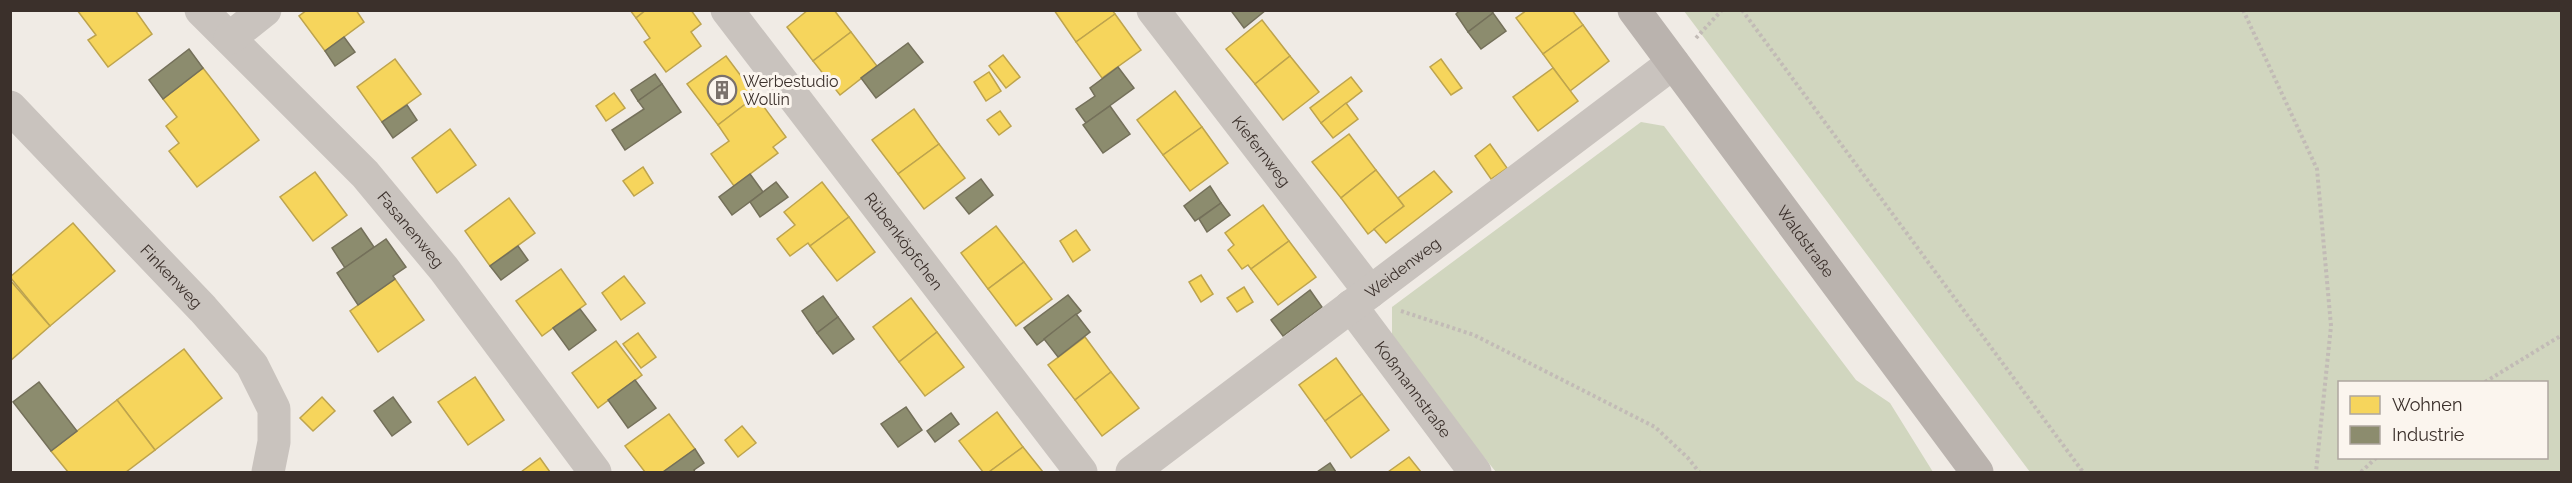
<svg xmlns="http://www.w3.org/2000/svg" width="2572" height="483" viewBox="0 0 2572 483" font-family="Raleway,sans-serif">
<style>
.green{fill:#d1d6bf;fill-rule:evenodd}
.homes{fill:#f6d55c;stroke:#bea44d;stroke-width:1.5}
.industry{fill:#8c8c6e;stroke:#74705a;stroke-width:1.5}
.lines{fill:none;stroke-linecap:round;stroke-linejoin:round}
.path{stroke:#c2bbb6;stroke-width:4;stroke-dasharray:3 3;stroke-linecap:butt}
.street{stroke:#c9c3be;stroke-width:33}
.secondary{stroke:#bab3ae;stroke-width:33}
.labels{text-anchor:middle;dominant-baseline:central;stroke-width:6;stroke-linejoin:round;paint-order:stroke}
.poi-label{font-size:16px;fill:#3b302b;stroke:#fbf5ee;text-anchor:start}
.street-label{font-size:16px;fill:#3b302b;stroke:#fbf5ee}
</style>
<rect width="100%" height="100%" fill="#f0ebe5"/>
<g class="green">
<path d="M 1684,11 L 2561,11 L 2561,472 L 2030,472 ZM 2340,382 L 2546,382 L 2546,458 L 2340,458 Z"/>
<polygon points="1641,122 1664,126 1856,380 1890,403 1933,472 1496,472 1392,343 1392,307"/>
</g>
<g class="homes">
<polygon points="77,10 135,10 152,34 108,67 88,40 96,35"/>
<polygon points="307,10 356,10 364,22 325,51 299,16"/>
<polygon points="630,10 646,10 636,18"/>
<polygon points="646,10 691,10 701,24 691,32 701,46 666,72 644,42 650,38 636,18"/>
<polygon points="808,10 834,10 851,32 813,61 787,27"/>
<polygon points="1054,10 1112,10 1115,14 1076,42"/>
<polygon points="1527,10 1572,10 1583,25 1543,54 1516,18"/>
<polygon points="1115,14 1141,50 1102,78 1076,42"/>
<polygon points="1262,20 1290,56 1255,84 1226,49"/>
<polygon points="1583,25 1609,61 1570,91 1543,54"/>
<polygon points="851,32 877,66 840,95 813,61"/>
<polygon points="1003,55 1020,77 1006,88 989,66"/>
<polygon points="726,56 756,96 718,125 687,84"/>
<polygon points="1290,56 1319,92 1283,120 1255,84"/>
<polygon points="395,59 421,94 382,122 357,87"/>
<polygon points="1441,59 1462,88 1451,95 1430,67"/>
<polygon points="203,68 259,140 197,187 169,151 179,143 166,126 177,117 163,99"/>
<polygon points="1553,68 1578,101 1538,131 1513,97"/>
<polygon points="989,72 1001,91 986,101 974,82"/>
<polygon points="1351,77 1362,91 1321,123 1310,108"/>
<polygon points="1175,91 1202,127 1163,155 1137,120"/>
<polygon points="614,93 625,108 606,121 596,106"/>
<polygon points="756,96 786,137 773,147 778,153 734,186 711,154 729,141 718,125"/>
<polygon points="1346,103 1358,119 1333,138 1321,123"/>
<polygon points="914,109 939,144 898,174 872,140"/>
<polygon points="1000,111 1011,126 999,135 987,120"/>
<polygon points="1202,127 1228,163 1190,191 1163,155"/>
<polygon points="450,129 476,165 437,193 412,158"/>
<polygon points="1349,134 1376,170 1341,198 1312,162"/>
<polygon points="939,144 965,178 924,209 898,174"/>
<polygon points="1490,144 1507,168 1491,179 1475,156"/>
<polygon points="643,167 653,183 634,196 623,181"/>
<polygon points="1376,170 1404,206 1368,234 1341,198"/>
<polygon points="1434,171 1452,192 1386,243 1374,229 1404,206 1398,198"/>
<polygon points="315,172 347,215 313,241 280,197"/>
<polygon points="822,182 849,217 810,246 808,243 790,256 777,239 795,225 784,212"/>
<polygon points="509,198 535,233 490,266 465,231"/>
<polygon points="1263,205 1289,241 1251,269 1248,265 1242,269 1228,250 1234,245 1225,233"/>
<polygon points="849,217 875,252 837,281 810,246"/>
<polygon points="73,223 115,271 50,326 10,277"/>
<polygon points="996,226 1024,262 988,289 961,253"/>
<polygon points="1076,230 1090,250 1073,262 1060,241"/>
<polygon points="1289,241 1316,277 1278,305 1251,269"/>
<polygon points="1024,262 1052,299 1016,326 988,289"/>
<polygon points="561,269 586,304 542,336 516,301"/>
<polygon points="1201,275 1213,294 1201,302 1189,282"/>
<polygon points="624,276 645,303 621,320 602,293"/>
<polygon points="395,279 424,320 378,352 350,311"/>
<polygon points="10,280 50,326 10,361"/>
<polygon points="1244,287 1253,302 1237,312 1227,298"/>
<polygon points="911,298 937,332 899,362 873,327"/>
<polygon points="937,332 964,367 925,396 899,362"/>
<polygon points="638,333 656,357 641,368 623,344"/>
<polygon points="1085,337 1111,372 1075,400 1048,365"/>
<polygon points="616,341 642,375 598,408 572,373"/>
<polygon points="184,349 222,398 155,450 117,400"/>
<polygon points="1336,358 1362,394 1325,421 1299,385"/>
<polygon points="1111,372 1139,408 1102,436 1075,400"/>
<polygon points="475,377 504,420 468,445 438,402"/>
<polygon points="1362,394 1389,430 1351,458 1325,421"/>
<polygon points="322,397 335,411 313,431 300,418"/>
<polygon points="117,400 155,450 126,472 68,472 51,451"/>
<polygon points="997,412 1023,447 989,472 983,472 959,441"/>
<polygon points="669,414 695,449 663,472 645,472 625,446"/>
<polygon points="742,426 756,443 738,457 725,440"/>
<polygon points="1023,447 1043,472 989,472"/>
<polygon points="1409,457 1421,472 1388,472"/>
<polygon points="540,458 550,472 521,472"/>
</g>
<g class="industry">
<polygon points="1235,10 1266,10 1244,28 1232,12"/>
<polygon points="1460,10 1491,10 1493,13 1468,32 1456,14"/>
<polygon points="1493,13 1506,31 1481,49 1468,32"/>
<polygon points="344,37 355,52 335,66 325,51"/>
<polygon points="908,43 923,62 876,98 861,78"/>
<polygon points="189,49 203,68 163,99 149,80"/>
<polygon points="1118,67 1134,88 1086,123 1076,109 1095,96 1090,88"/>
<polygon points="655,74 662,84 638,101 631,90"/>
<polygon points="662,84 681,112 625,150 612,130 644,109 638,101"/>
<polygon points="407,105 417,120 393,138 382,122"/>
<polygon points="1110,106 1130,134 1103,153 1083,125"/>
<polygon points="750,174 763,192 732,215 719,197"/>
<polygon points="981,179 993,195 969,214 956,198"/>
<polygon points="776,182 788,197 760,217 750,202"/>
<polygon points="1210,186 1221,203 1195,221 1184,206"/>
<polygon points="1221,203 1230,215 1207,232 1199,219"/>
<polygon points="361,228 374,247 345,268 332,248"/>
<polygon points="386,239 406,267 393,276 395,279 358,305 337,273"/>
<polygon points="518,246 528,260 501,280 490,266"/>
<polygon points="1310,290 1322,307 1283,336 1271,320"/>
<polygon points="1068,295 1081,311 1037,345 1024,328"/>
<polygon points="823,296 838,317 817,333 802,311"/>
<polygon points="580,309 596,330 569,350 553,328"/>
<polygon points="1076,314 1090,332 1058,357 1044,339"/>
<polygon points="838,317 854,339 833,354 817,333"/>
<polygon points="635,380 656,408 628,428 608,400"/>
<polygon points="39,382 77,431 51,451 13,402"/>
<polygon points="393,397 411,422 392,436 374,411"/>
<polygon points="906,407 922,430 898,447 881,424"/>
<polygon points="951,413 959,424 935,442 927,431"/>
<polygon points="695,449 704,463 694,470 695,472 663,472"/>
<polygon points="1330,463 1336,472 1317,472"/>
</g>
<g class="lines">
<g class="path">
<polyline points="1742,10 2083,472"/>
<polyline points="2243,10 2317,169 2331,326 2316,472"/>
<polyline points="1696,38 1722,10"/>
<polyline points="1401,311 1474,335 1655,427 1688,458 1699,472"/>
<polyline points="2485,382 2562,335"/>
<polyline points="2361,472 2376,458"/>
</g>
<g class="street">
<path id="s1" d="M 201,10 L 365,174 L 444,269 L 595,472"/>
<path id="s2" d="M 727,10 L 1081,472"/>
<path id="s3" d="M 1153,10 L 1370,292"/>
<polyline points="230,38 265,10"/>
<path id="s4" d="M 10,107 L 203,309 L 252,365 L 274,409 L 274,442 L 268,472"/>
<path id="s5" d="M 1351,306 L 1475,472"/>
<path id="s6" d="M 1132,472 L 1673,63"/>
</g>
<path class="secondary" id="s7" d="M 1634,10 L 1977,472"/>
</g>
<defs>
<g id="building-ring" transform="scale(1.5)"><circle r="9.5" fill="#fbf5ee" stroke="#7a716c" stroke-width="1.5"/><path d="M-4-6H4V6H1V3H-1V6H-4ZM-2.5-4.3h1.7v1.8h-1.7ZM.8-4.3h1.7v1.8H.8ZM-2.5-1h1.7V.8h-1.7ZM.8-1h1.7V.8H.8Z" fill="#7a716c"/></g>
</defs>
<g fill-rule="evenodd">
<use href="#building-ring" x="722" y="90"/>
</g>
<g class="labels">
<g class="poi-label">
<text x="743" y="81">Werbestudio<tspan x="743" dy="18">Wollin</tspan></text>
</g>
<g class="street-label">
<text stroke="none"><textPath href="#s3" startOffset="178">Kiefernweg</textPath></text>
<text stroke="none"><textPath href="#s1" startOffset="304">Fasanenweg</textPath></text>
<text stroke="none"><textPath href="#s7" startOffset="288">Waldstraße</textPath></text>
<text stroke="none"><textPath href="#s2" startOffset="291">Rübenköpfchen</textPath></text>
<text stroke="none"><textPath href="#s6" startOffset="339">Weidenweg</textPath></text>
<text stroke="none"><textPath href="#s4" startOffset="234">Finkenweg</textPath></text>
<text stroke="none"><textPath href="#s5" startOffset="104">Koßmannstraße</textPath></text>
</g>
</g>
<rect width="2572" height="483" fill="none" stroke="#3b302b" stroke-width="24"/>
<rect x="2338" y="381" width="210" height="78" fill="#fbf5ee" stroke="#aea6a0" stroke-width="1.5"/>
<rect x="2350" y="396" width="30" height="18" fill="#f6d55c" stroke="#aea6a0" stroke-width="1.5"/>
<text x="2392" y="411" font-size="18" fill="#3b302b">Wohnen</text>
<rect x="2350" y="426" width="30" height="18" fill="#8c8c6e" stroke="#aea6a0" stroke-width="1.5"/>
<text x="2392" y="441" font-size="18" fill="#3b302b">Industrie</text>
</svg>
